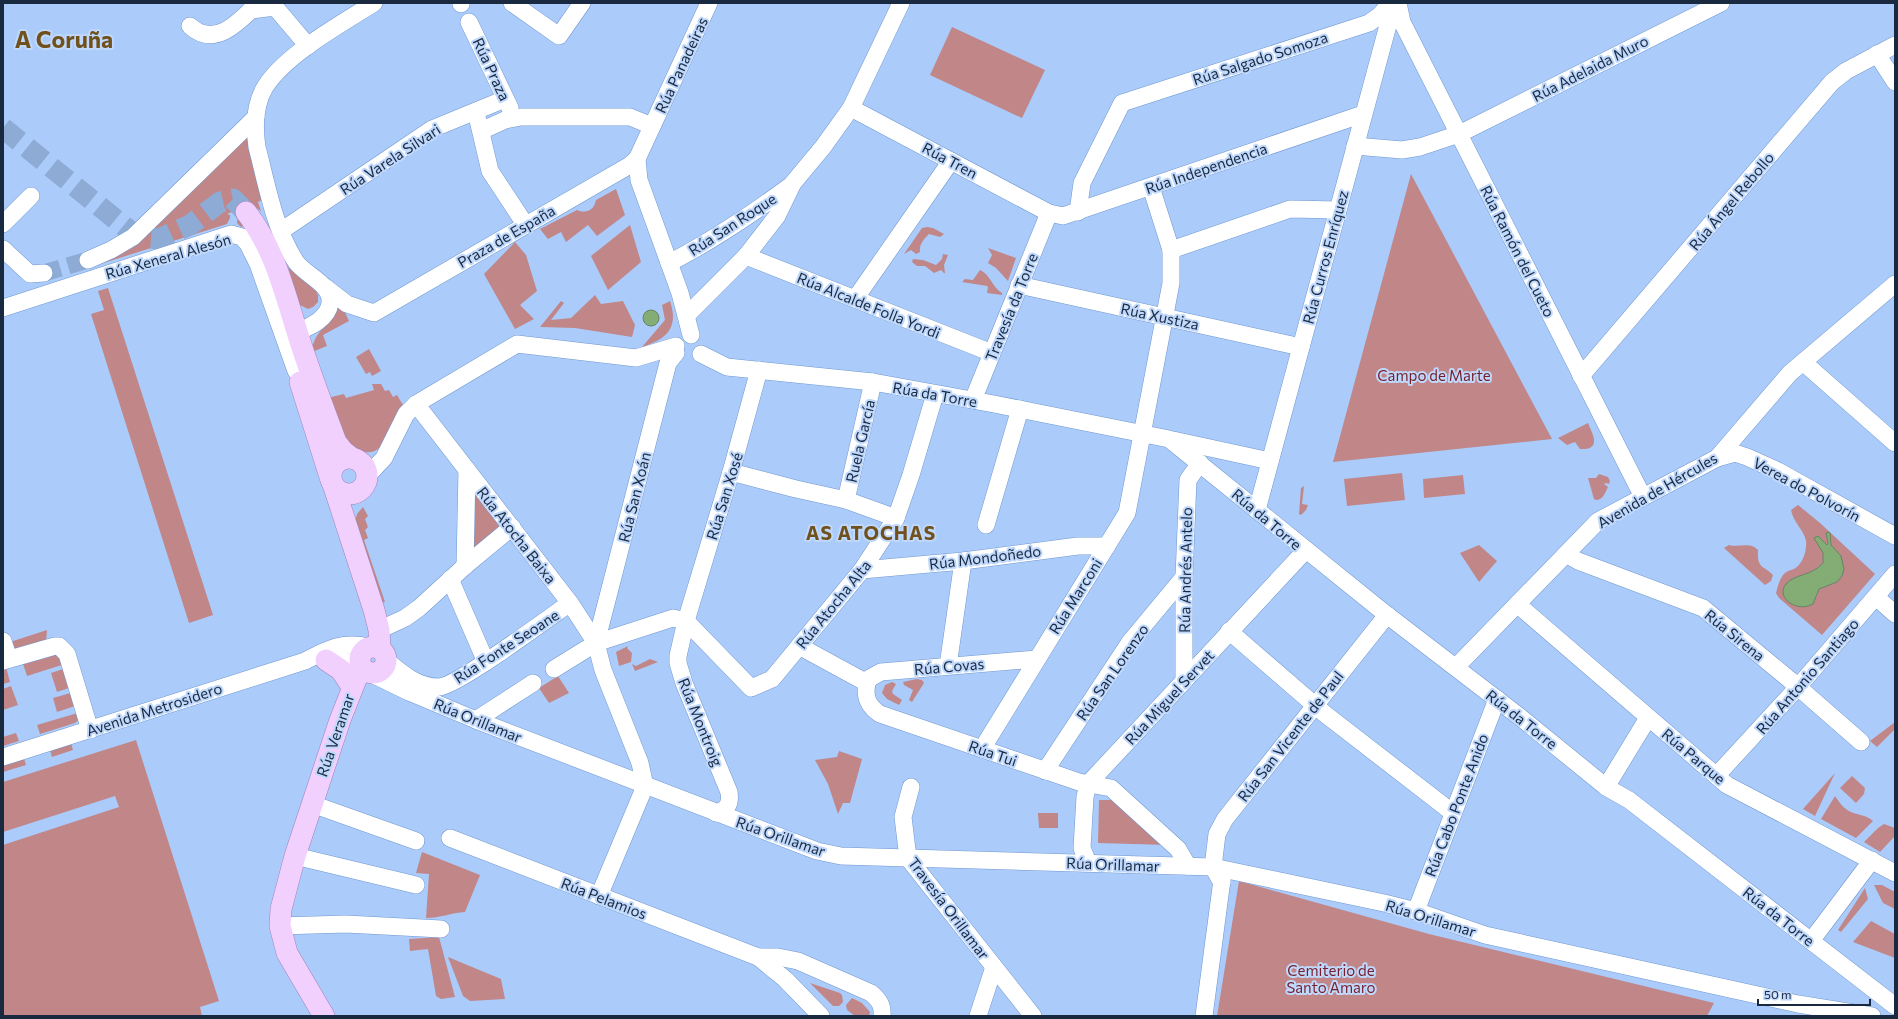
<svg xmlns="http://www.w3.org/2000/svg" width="1898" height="1019" viewBox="0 0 1898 1019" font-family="Commissioner,sans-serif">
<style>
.green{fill:#c18688;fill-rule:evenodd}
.water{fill:#84ad75;stroke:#648565}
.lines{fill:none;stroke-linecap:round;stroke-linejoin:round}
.minor-tunnel{stroke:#8eabd5;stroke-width:17;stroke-dasharray:17 8;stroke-linecap:butt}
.major-tunnel{stroke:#8eabd5;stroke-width:21;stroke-dasharray:21 10;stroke-linecap:butt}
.minor-casing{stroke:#7097cf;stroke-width:18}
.major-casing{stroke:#a081b9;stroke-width:22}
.minor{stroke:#fff;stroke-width:17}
.major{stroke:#f1d0fd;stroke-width:21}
.labels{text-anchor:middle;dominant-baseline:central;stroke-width:4;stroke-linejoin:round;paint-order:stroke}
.street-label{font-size:15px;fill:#19293f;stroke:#bfd8fc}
.park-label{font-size:15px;fill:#761f2b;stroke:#bfd8fc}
.district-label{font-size:19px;font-weight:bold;letter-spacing:1px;fill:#70511c;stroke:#bfd8fc}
.town-label{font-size:23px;font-weight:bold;fill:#70511c;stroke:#bfd8fc}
</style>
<rect width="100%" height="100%" fill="#abccfb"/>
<g class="green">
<polygon points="952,27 1045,70 1022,118 930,75"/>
<polygon points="246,132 262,200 258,202 261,211 252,205 244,225 241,227 237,223 239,209 227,214 230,215 230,218 227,224 94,266"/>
<polygon points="1411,174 1552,439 1333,462"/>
<path d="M 616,189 L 625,215 L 597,236 L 588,225 L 566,242 L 561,232 L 548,239 L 540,229 L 577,210 C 587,214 594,210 596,200 Z"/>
<polygon points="630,225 641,262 608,290 591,256"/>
<path d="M 927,227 L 933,228 L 944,234 L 940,237 L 929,234 C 924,239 919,244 920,252 L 916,254 L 911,250 L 904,254 L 922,228 Z"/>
<polygon points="515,242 526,255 537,291 520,305 534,319 515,329 484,274"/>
<polygon points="988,248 1016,258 1008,281 996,268 988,263 992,255"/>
<polygon points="943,254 948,255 944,265 945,273 944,273 941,270 934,273 925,266 917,266 912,262 913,259 923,260 936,265 942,259"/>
<polygon points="288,267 316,291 318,295 318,302 313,307 308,309 300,305"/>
<path d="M 980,270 C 990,274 992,287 1002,293 L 1002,295 L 987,293 L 988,287 L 987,286 L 962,282 L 965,279 L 973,280 Z"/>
<polygon points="108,288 213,615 189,623 91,314 104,310 98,291"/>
<polygon points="595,295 601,304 623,301 635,325 632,337 575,328 540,327 561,301 564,303 551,320 571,318"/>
<path d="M 670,301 C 679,328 667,339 642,347 L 665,320 L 662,305 Z"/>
<path d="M 338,303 L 344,310 L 349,321 L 323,335 L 327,346 L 312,352 C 312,331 335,323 338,303 Z"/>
<polygon points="369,349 381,371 372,376 370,372 366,374 356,357"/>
<path d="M 372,384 L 381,384 L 385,391 L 389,390 L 393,397 L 397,395 L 403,405 C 395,417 389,438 379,448 C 370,458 349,449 342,439 C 336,429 332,410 327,398 L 344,394 L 346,398 L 374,390 Z"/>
<path d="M 1588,423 C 1593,435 1602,450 1580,449 L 1575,442 L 1567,445 L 1558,438 Z"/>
<polygon points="1402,473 1405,500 1347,506 1344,479"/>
<path d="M 1599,474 L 1608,477 L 1610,481 L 1609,484 L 1606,483 L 1604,484 L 1608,487 C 1605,493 1603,500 1596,500 L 1594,499 L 1588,478 L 1596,478 Z"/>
<polygon points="1463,475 1465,494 1424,498 1423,479"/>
<polygon points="470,485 503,527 472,553"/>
<polygon points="1304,486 1302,504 1308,505 1306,510 1301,515 1299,514 1301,488"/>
<path d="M 1798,505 L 1820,523 L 1875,574 L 1822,635 L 1779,598 L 1776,593 C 1778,586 1780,577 1785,573 C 1787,571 1791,570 1794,569 C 1803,564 1807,551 1806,541 C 1804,530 1793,522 1791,510 ZM 1818,536 L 1825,545 L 1828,543 L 1827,537 L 1829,538 L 1831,545 L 1836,551 L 1837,582 L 1819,589 L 1816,597 L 1792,579 C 1812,574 1839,562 1815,540 Z"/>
<polygon points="363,507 368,516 365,519 368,527 365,530 368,538 364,540 385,602 381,603 355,522 357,514"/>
<polygon points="1479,545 1497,561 1479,582 1460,553"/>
<path d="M 1729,545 C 1739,548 1750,541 1758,550 C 1757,569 1763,565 1773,575 L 1771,581 L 1765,585 L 1724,548 Z"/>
<polygon points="47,630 46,642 19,652 7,643"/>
<polygon points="628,646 627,648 632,653 631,662 619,666 616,652"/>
<polygon points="56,651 65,664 27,676 22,661"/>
<polygon points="650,659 658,662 635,671 632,664 636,666"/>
<polygon points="6,667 10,682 3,684 3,668"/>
<polygon points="66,668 72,687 57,692 51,673"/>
<polygon points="558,676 569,693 549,703 539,688"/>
<polygon points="917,679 922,680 924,683 912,702 909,700 913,690 904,685 903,682"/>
<polygon points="892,682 896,684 892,691 893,694 902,700 899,705 887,699 882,693 885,685"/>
<polygon points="11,686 18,705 3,710 3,689"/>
<polygon points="74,692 78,705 57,712 53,698"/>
<polygon points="81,712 80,719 75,723 40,734 37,725"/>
<polygon points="1895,722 1895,729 1877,747 1870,741"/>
<polygon points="16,733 19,741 3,746 3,737"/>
<polygon points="136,740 219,1001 200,1007 202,1016 3,1016 3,845 119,807 115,796 3,832 3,782"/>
<polygon points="71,743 73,750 52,757 50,750"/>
<polygon points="839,751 862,759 850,803 843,803 838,814 828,784 815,760 837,757"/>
<polygon points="24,758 26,765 3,772 3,765"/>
<polygon points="1835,773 1815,816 1803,809"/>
<polygon points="1852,776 1865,788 1864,794 1856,803 1840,788"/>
<path d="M 1835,796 C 1839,802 1844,809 1851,812 C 1860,816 1865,814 1873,821 L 1856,838 L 1821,819 Z"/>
<polygon points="1099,800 1116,800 1168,845 1098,843"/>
<polygon points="1038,813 1058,813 1058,828 1039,828"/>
<polygon points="1884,824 1895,828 1895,836 1880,852 1864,842 1878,828"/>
<path d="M 422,852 L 480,875 L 465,912 C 451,913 440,918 426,918 L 429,874 L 416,873 Z"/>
<polygon points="1239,881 1429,934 1714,1003 1707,1016 1217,1016"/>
<polygon points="1874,885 1882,885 1895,892 1895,909 1883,903"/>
<polygon points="1865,888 1868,899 1841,932 1838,930"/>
<polygon points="1871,921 1895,934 1895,958 1853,942"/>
<polygon points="439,937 455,997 441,999 436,996 428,949 410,951 409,939"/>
<polygon points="448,957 501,979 505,999 470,1001 463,996"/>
<polygon points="810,983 840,993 842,995 843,1002 839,1006 833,1006"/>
<polygon points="852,998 862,1003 870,1012 869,1016 855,1016 847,1010 846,1005"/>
</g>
<g class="water">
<circle cx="651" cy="318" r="8"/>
<path d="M 1828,532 L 1830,533 L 1831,545 L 1841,556 L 1844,569 L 1842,576 L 1837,582 L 1819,589 L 1813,604 C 1797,613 1775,598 1786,584 C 1794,574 1812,576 1823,563 L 1823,553 L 1814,538 L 1818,536 L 1827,545 L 1828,543 L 1826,533 Z"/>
</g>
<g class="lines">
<polyline class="minor-tunnel" points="44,273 88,260"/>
<polyline class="major-tunnel" points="3,128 130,231 146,238 159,239 190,225 220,202 233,199 246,212"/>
<g class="minor-casing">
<g id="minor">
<polyline points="461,3 461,4"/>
<polyline points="512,3 559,36 582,3"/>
<polyline points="1398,3 1402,22 1643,497"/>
<polyline points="251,10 275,7 308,46"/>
<polyline points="469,22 510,108"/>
<path d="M 190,26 C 215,49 240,21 258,3"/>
<polyline points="1877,54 1895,82"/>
<polyline points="851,108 1049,213 1063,216 1363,114"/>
<polyline points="478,120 490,171 525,224"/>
<polyline points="481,131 505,120 521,117 630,117 652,126"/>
<polyline points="1355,146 1402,150 1420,147 1459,134 1721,3"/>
<polyline points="1078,212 1082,183 1122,103 1369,23 1379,16 1391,3"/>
<polyline points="3,224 31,196"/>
<polyline points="281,231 432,129 505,99"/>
<polyline points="3,249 30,274 44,273"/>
<polyline points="1171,250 1290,209 1338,210"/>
<polyline points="746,256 992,353"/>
<polyline points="88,260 111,250 133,237 256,117"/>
<path d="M 669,263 C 712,241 752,214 790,186"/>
<polyline points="1019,285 1301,347"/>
<polyline points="325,287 347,304 374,313 630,165 637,159"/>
<polyline points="855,299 951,161"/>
<polyline points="3,308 231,234 242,237 248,244 258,264 296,371"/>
<polyline points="687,315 746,256 777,216 793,183 823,147 851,108 901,3"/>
<path d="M 297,332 C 310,327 328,319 330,303 C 332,284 305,275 296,262 C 274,228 267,185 257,147 C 254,127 255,104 265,87 C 286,54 341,24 374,3"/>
<polyline points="691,335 680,293 639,180 637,159 709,3"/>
<polyline points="701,354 727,367 873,382 994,404 1169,439 1387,615 1520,717 1606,787 1629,800 1895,1006"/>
<polyline points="1803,362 1895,443"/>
<polyline points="1581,376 1832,82 1846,71 1895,45"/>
<polyline points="973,400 1049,213"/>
<polyline points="416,404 570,603 596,643 603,670 640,763 645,786"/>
<polyline points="1173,440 1270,461"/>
<polyline points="1717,458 1735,453 1747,457 1778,471 1895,536"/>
<polyline points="731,472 796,489 846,500 896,518"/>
<polyline points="368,475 384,458 406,414 416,404 517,344 636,358 676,346"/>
<polyline points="846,500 873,382"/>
<polyline points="1257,510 1394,3"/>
<polyline points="986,525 1020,409"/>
<polyline points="1566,554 1578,561 1703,608 1790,680 1861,742"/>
<polyline points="465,566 467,470"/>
<polyline points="862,570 963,561 1078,546 1107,546"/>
<polyline points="450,579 486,662"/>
<polyline points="1876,597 1895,614"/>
<polyline points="1517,604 1727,785 1895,873"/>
<polyline points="686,621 751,688 772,679 862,570 896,518 911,475 935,394"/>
<polyline points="379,630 405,618 419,608 465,566 512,527"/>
<polyline points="1229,631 1325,714 1453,813"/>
<polyline points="3,641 9,659"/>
<polyline points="596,643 668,363 676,353"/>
<path d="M 799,646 L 867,683 C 864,697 868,706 880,714 L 1079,782 L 1111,788 L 1178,849 L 1188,866"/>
<polyline points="949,659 963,561"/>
<polyline points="324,660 360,663"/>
<path d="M 386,660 C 402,674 418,687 439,687 C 457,686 550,617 570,603"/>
<polyline points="3,661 55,646 59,646 67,654 90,730"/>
<polyline points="1456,667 1598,521 1717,458 1790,373 1895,284"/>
<polyline points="554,669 596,643 673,618 686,621"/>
<polyline points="372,674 409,692 476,720 817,851 841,856 1213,867 1384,903 1416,911 1485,935 1798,1004 1872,1016"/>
<polyline points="1184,681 1184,577 1188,480 1200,463"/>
<polyline points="867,683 870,678 881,672 1036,659"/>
<polyline points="476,720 533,683"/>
<polyline points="982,749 1127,513 1171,283 1171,250 1151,187"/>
<path d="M 3,757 L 305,661 C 328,649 342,641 369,647"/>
<polyline points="1045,771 1130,642 1184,577"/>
<polyline points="1717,775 1798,687 1895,574"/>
<polyline points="911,787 903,817 908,858 1033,1016"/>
<polyline points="1606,787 1648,718"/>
<polyline points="312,804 416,841"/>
<path d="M 716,813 C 727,810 731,804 729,792 L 684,683 L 678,663 L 678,656 L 686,621 L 731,472 L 759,370"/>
<polyline points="450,838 758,957 785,979 821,1016"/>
<polyline points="295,856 416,885"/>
<polyline points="1088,863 1082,848 1085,797 1088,784 1305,551"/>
<polyline points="1222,883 1213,867 1217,834 1225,819 1387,615"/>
<polyline points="599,896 645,786"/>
<polyline points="1416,911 1497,699"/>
<polyline points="280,926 346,924 441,929"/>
<polyline points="1811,941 1872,860"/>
<path d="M 758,957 L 778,957 L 798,961 L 871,993 C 879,1000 883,1005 882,1016"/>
<polyline points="978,1016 994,967"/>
<polyline points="1204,1016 1223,872"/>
</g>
</g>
<g class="major-casing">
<g id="major">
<path d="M 246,212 C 275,249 285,294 299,338 C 310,373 323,407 336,442 L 343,451 L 352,458"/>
<polyline points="300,382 331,480"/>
<circle cx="349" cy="476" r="18"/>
<polyline points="334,487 374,610 379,630 380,648"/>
<circle cx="373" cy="660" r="13"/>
<polyline points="326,660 341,670 352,687"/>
<polyline points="324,1016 287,953 280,926 281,909 295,856 340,720 361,667"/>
</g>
</g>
<use href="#minor" class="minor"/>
<use href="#major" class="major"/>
</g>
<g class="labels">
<g class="street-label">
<text transform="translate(1260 58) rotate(-18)">Rúa Salgado Somoza</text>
<text transform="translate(681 65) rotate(-65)">Rúa Panadeiras</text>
<text transform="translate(1590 68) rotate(-27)">Rúa Adelaida Muro</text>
<text transform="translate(492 69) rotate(65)">Rúa Praza</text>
<text transform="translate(390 159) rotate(-33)">Rúa Varela Silvari</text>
<text transform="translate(950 160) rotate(28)">Rúa Tren</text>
<text transform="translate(1206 168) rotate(-19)">Rúa Independencia</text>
<text transform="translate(1731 201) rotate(-50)">Rúa Ángel Rebollo</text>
<text transform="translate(732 224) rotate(-33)">Rúa San Roque</text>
<text transform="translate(506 236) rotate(-30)">Praza de España</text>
<text transform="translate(1518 251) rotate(63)">Rúa Ramón del Cueto</text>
<text transform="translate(168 256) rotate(-16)">Rúa Xeneral Alesón</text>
<text transform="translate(1325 257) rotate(-75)">Rúa Curros Enríquez</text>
<text transform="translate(869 305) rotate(22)">Rúa Alcalde Folla Yordi</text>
<text transform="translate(1011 307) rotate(-68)">Travesía da Torre</text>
<text transform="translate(1160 316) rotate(12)">Rúa Xustiza</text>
<text transform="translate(935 394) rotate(10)">Rúa da Torre</text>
<text transform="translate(860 441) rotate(-77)">Ruela García</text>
<text transform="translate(1807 489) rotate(28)">Verea do Polvorín</text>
<text transform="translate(1657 490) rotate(-30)">Avenida de Hércules</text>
<text transform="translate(724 496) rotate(-73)">Rúa San Xosé</text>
<text transform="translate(634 497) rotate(-76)">Rúa San Xoán</text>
<text transform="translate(1267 519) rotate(40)">Rúa da Torre</text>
<text transform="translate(517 535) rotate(52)">Rúa Atocha Baixa</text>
<text transform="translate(985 557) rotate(-7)">Rúa Mondoñedo</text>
<text transform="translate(1185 570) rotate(-89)">Rúa Andrés Antelo</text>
<text transform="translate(1075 596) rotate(-58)">Rúa Marconi</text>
<text transform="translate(833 604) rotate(-51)">Rúa Atocha Alta</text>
<text transform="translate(1735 635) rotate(39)">Rúa Sirena</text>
<text transform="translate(506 646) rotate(-33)">Rúa Fonte Seoane</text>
<text transform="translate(949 666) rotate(-5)">Rúa Covas</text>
<text transform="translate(1112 672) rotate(-55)">Rúa San Lorenzo</text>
<text transform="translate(1807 676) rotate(-49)">Rúa Antonio Santiago</text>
<text transform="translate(1169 697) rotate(-47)">Rúa Miguel Servet</text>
<text transform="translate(154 709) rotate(-18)">Avenida Metrosidero</text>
<text transform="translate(1522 719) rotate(38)">Rúa da Torre</text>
<text transform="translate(478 720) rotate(22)">Rúa Orillamar</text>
<text transform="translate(701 722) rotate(68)">Rúa Montroig</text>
<text transform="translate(335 735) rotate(-71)">Rúa Veramar</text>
<text transform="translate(1290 736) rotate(-52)">Rúa San Vicente de Paul</text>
<text transform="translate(993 753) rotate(19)">Rúa Tui</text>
<text transform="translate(1694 756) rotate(40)">Rúa Parque</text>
<text transform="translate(1456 805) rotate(-69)">Rúa Cabo Ponte Anido</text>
<text transform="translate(781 836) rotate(19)">Rúa Orillamar</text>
<text transform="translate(1113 864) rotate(2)">Rúa Orillamar</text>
<text transform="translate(604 898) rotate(21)">Rúa Pelamios</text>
<text transform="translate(949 908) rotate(53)">Travesía Orillamar</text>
<text transform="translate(1779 916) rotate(38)">Rúa da Torre</text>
<text transform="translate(1431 918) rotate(17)">Rúa Orillamar</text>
</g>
<g class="park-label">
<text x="1434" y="375">Campo de Marte</text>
<text x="1331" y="970">Cemiterio de<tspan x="1331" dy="17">Santo Amaro</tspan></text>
</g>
<g class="district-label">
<text x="871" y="532">AS ATOCHAS</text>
</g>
<g class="town-label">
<text x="64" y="39">A Coruña</text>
</g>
</g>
<rect width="1898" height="1019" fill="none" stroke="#19293f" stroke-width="8"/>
<path d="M1758 999v6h112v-6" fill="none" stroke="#19293f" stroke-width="2"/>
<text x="1764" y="999" font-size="12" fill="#19293f" stroke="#bfd8fc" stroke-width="3" paint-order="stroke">50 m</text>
</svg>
